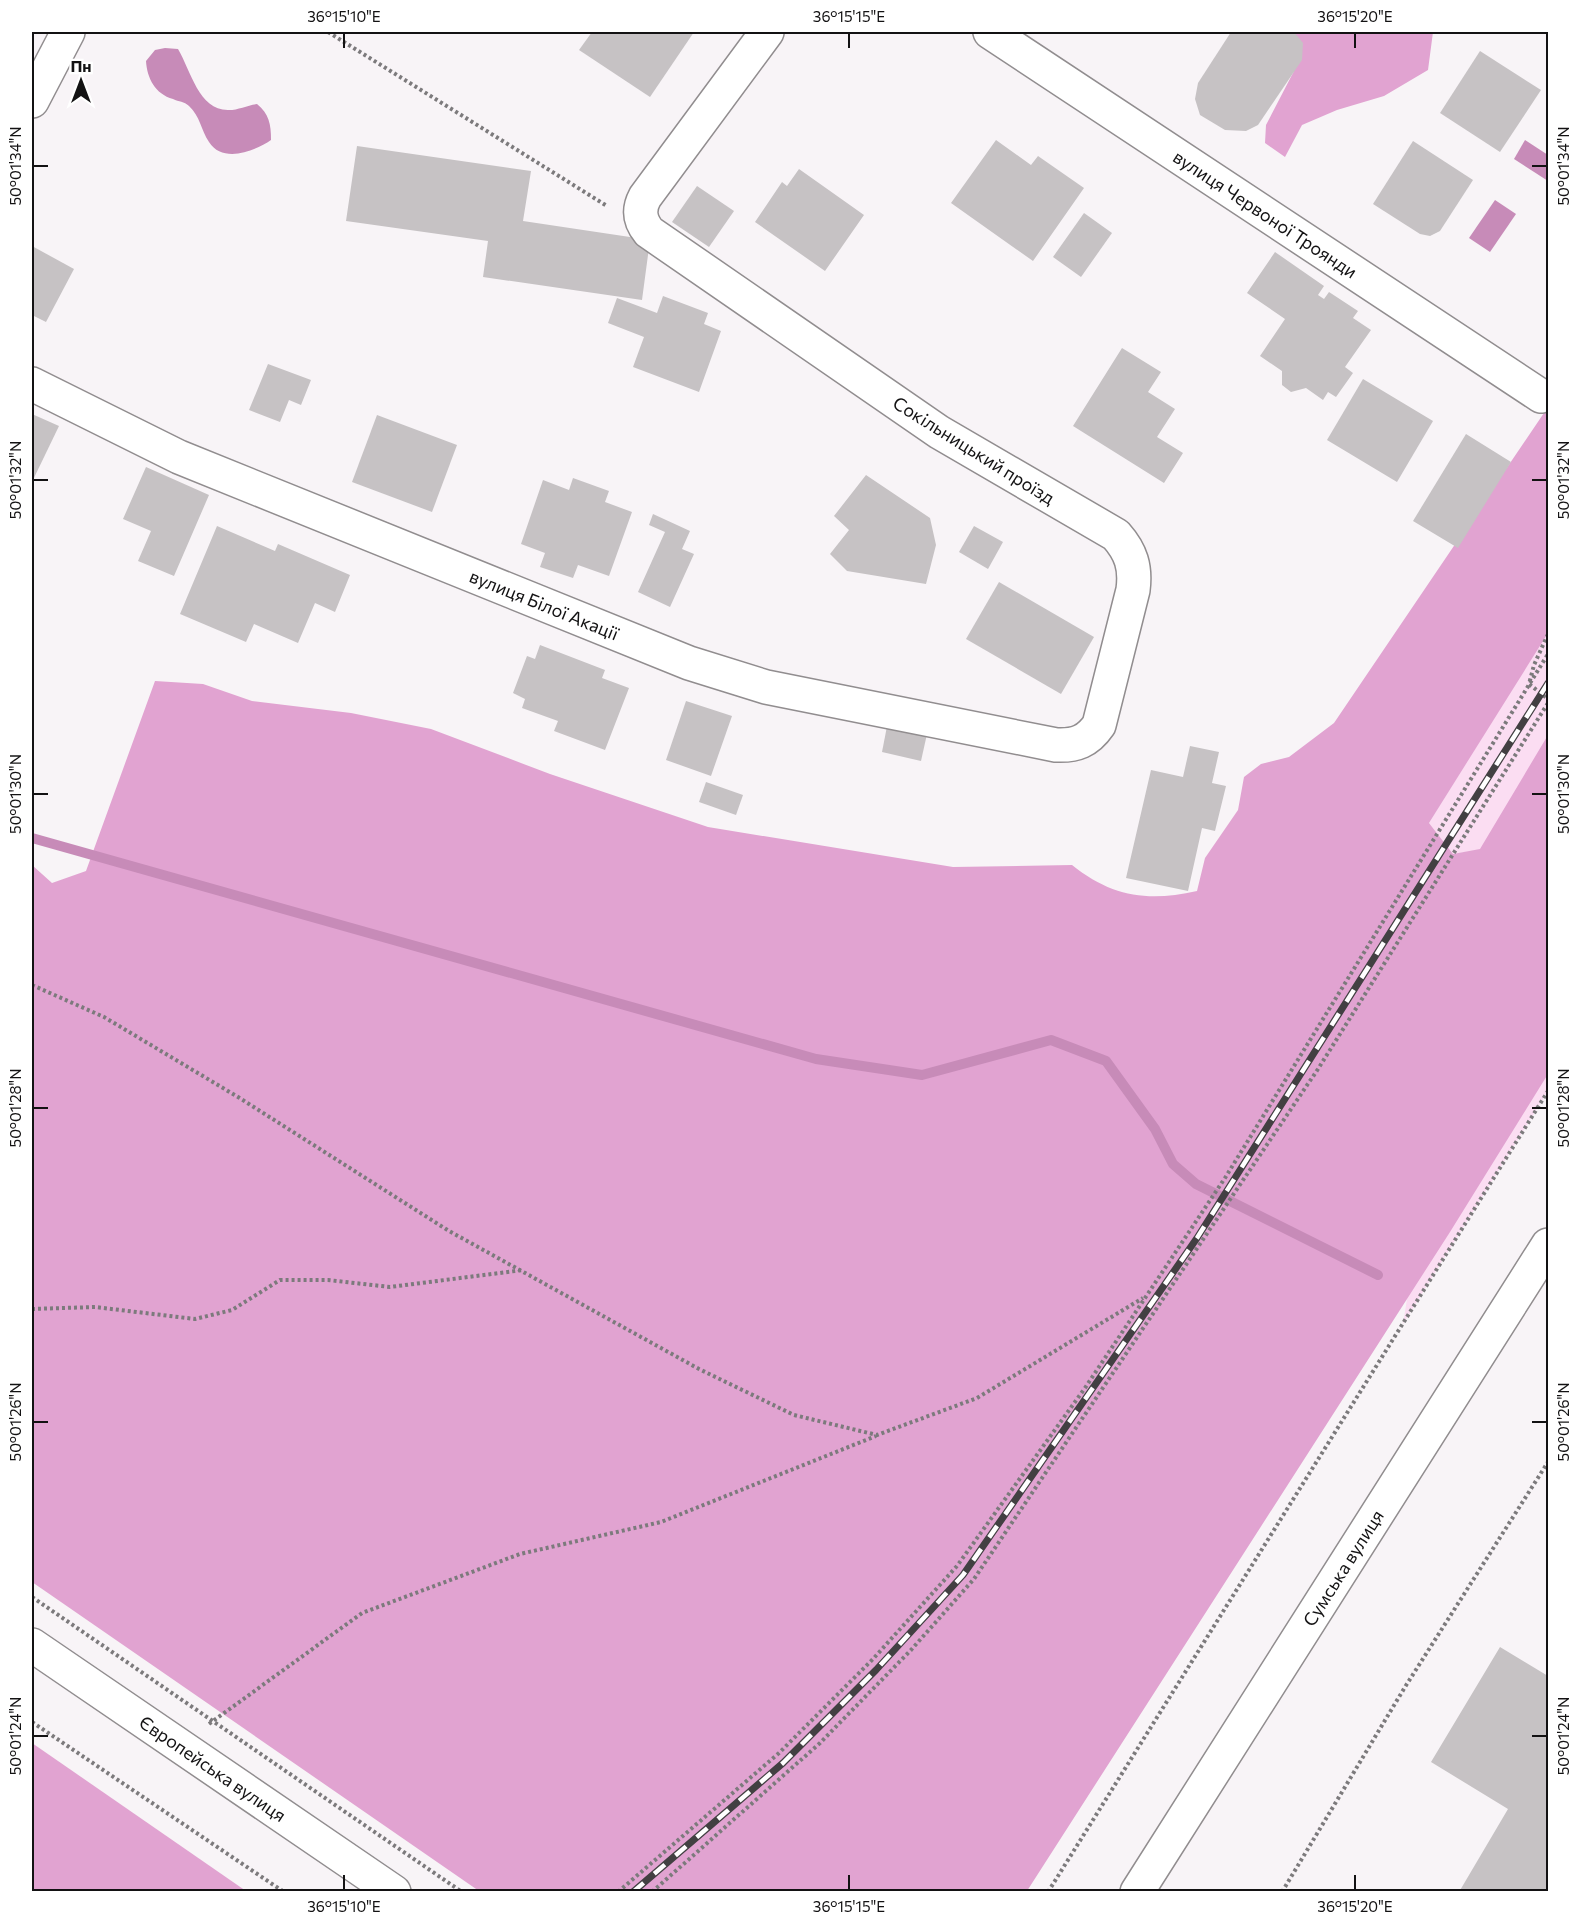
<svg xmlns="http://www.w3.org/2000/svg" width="1580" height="1923" viewBox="0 0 1580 1923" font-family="Commissioner,sans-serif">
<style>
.green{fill:#fbddf2}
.forest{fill:#e1a3d1}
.water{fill:#c78bb8}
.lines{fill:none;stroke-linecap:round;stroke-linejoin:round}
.stream{stroke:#c78bb8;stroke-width:10}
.building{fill:#c6c2c4}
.minor-casing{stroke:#918d8f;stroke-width:36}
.major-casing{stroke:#918d8f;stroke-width:36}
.path{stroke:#7c7a7c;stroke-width:4;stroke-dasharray:3 3;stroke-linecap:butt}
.minor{stroke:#fff;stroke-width:33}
.major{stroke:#fff;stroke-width:33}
.rail-casing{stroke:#424042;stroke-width:7}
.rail{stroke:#fff;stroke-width:4.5;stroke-dasharray:14;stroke-linecap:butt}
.ticks{fill:none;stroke:#131213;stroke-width:2}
.labels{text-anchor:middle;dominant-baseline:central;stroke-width:5;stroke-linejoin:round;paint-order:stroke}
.street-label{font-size:18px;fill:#131213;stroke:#fff}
.neatline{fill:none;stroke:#131213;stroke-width:2}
.ticks-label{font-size:15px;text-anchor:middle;fill:#131213}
</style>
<rect width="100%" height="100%" fill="#f8f4f7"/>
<polygon class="green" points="1548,631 1548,1091 1403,1324 1479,850 1453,854 1429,823"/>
<g class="forest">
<polygon points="1294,32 1433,32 1428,70 1384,96 1337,110 1302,125 1285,157 1265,143 1266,125 1294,71"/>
<path d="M 1548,407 L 1548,633 L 1429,823 L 1453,854 L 1480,849 L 1548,735 L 1548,1074 L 1450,1232 L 1027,1891 L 479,1891 L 32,1582 L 32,865 L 52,883 L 86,871 L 155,681 L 203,684 L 252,701 L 351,713 L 431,729 L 550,774 L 708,827 L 953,867 L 1072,865 C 1112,897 1148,902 1197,891 L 1205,858 L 1238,810 L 1244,777 L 1261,764 L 1289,757 L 1334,723 Z"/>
<polygon points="32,1743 246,1891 32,1891"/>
</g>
<g class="water">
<path d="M 165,48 L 178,49 C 191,71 199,111 229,110 C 238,110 248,105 257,104 C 269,114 271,124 271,140 C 255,151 223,164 209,142 C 201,130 200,116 189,106 C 184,101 179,102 173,99 C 155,94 147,78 146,61 L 155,50 Z"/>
<polygon points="1525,140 1548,155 1548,181 1514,159"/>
<polygon points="1495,200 1516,214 1490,252 1469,238"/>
</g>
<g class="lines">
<polyline class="stream" points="32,838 816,1059 922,1075 1051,1040 1106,1061 1155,1129 1173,1164 1196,1184 1378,1275"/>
</g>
<g class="building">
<polygon points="592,32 694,32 650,97 579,50"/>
<polygon points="1231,32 1294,32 1303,43 1302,60 1258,125 1246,131 1225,130 1200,115 1195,99 1198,83"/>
<polygon points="1480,51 1541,90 1500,152 1440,113"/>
<polygon points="996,140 1031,165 1038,156 1084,188 1033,261 951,203"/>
<polygon points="1413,141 1473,180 1440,231 1430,236 1420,234 1373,204"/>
<polygon points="357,146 531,171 523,221 650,240 642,300 483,277 488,241 346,221"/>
<polygon points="799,169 864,215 825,271 755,222 782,182 787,186"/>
<polygon points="697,186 734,211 709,247 672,222"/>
<polygon points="1084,213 1112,233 1081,277 1053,257"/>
<polygon points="32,246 74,269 46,322 32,315"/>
<polygon points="1275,252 1324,286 1318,295 1324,299 1329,292 1358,311 1353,318 1371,330 1345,367 1353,373 1336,397 1328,392 1323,400 1306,388 1291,392 1282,385 1282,371 1260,356 1285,319 1247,293"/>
<polygon points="663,296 708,313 704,324 721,331 699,392 633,367 644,337 608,323 617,298 657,313"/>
<polygon points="1122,348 1161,372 1148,392 1175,409 1157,437 1183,453 1164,483 1073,426"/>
<polygon points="268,364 311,380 301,405 289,400 280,422 249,410"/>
<polygon points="1363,379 1433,421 1397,482 1327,440"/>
<polygon points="32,414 59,426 32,482"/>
<polygon points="377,415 457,445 432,512 352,482"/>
<polygon points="1466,434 1511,462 1458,548 1413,521"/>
<polygon points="146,467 209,495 174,576 138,561 151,531 123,519"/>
<polygon points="866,475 930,518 936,545 926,584 847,571 830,554 849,530 834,516"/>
<polygon points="573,478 609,491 605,502 632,512 609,576 578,565 573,578 540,567 545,553 521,544 543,480 569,490"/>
<polygon points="653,514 690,531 682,549 694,554 670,607 638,592 665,532 649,525"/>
<polygon points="217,526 275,551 278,544 350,575 335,612 315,603 298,643 254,624 246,642 180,614"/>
<polygon points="974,526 1003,542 988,569 959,552"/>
<polygon points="999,582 1094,637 1061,694 966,639"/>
<polygon points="540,645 605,670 602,678 629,688 605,750 554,731 558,721 522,708 525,699 513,693 527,656 535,659"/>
<polygon points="686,701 732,716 711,776 666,760"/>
<polygon points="889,716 929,725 921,761 882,752"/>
<polygon points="1190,746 1219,752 1212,783 1226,786 1215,831 1202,828 1188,891 1126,878 1151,770 1183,777"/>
<polygon points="706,782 743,795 736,815 699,802"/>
<polygon points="1500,1647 1548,1676 1548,1892 1459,1892 1508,1809 1431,1762"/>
</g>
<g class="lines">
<g class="minor-casing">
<g id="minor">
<path id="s1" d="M 990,32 L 1541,396"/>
<polyline points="32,101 68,32"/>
<path id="s2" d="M 32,384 L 179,457 L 689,663 L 766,687 L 1056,745 C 1076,746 1088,741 1099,725 L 1133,590 C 1136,567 1131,552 1116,535 L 939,432 L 649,232 C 640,221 638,210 645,197 L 767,32"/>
</g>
</g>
<g class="major-casing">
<g id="major">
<path id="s3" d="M 32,1645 L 394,1892"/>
<path id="s4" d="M 1137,1892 L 1548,1245"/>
</g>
</g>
<g class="path">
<polyline points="328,32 607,206"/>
<polyline points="1548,634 1534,665 1529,684 1548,699"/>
<polyline points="32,985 104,1017 238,1097 449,1231 699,1369 794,1415 877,1435 977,1398 1143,1298"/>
<polyline points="32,1309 95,1307 195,1319 232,1310 280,1280 328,1280 390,1287 523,1270"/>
<polyline points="32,1597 462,1892"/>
<polyline points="32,1722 284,1892"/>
<polyline points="209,1724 362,1613 520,1554 661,1522 876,1436"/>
<polyline points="618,1892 779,1753 873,1659 957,1566 1085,1388 1225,1178 1548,654"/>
<polyline points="652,1892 820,1743 911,1650 974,1579 1318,1069 1548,703"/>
<polyline points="1048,1892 1548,1091"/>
<polyline points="1282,1892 1405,1687 1548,1462"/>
</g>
<use href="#minor" class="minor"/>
<use href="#major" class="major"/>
<g class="rail-casing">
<polyline id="rail" points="633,1892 783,1763 876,1670 963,1575 1197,1238 1548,683"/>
</g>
<use href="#rail" class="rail"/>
</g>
<path class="ticks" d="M 344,33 L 344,48M 849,33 L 849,48M 1355,33 L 1355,48M 33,166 L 48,166M 1532,166 L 1547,166M 33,480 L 48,480M 1532,480 L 1547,480M 33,794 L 48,794M 1532,794 L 1547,794M 33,1108 L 48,1108M 1532,1108 L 1547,1108M 33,1422 L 48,1422M 1532,1422 L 1547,1422M 33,1736 L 48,1736M 1532,1736 L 1547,1736M 344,1875 L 344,1890M 849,1875 L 849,1890M 1355,1875 L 1355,1890"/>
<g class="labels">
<g class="street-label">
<text stroke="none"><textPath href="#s1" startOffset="330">вулиця Червоної Троянди</textPath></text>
<text transform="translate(974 450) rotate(32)">Сокільницький проїзд</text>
<text stroke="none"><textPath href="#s2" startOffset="558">вулиця Білої Акації</textPath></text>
<text stroke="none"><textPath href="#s4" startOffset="384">Сумська вулиця</textPath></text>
<text stroke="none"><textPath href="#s3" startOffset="219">Європейська вулиця</textPath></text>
</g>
</g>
<rect width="1580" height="1923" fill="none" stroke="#ffffff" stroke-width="66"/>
<g transform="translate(81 81)" stroke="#ffffff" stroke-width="4.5" paint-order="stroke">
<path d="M0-4.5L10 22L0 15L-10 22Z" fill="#131213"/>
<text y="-9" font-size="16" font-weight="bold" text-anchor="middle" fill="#131213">Пн</text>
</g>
<rect x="33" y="33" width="1514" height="1857" class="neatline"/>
<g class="ticks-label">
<text x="344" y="22">36°15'10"E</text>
<text x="849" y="22">36°15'15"E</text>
<text x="1355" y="22">36°15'20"E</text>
<text transform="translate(16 166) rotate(-90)" y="5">50°01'34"N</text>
<text transform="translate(1564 166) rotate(-90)" y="5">50°01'34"N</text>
<text transform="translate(16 480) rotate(-90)" y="5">50°01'32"N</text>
<text transform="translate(1564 480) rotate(-90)" y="5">50°01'32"N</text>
<text transform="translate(16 794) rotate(-90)" y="5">50°01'30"N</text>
<text transform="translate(1564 794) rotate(-90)" y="5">50°01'30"N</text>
<text transform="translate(16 1108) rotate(-90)" y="5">50°01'28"N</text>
<text transform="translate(1564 1108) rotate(-90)" y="5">50°01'28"N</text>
<text transform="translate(16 1422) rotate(-90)" y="5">50°01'26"N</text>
<text transform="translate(1564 1422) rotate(-90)" y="5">50°01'26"N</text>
<text transform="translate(16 1736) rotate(-90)" y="5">50°01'24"N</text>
<text transform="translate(1564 1736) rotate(-90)" y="5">50°01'24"N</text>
<text x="344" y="1912">36°15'10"E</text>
<text x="849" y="1912">36°15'15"E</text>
<text x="1355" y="1912">36°15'20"E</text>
</g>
</svg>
